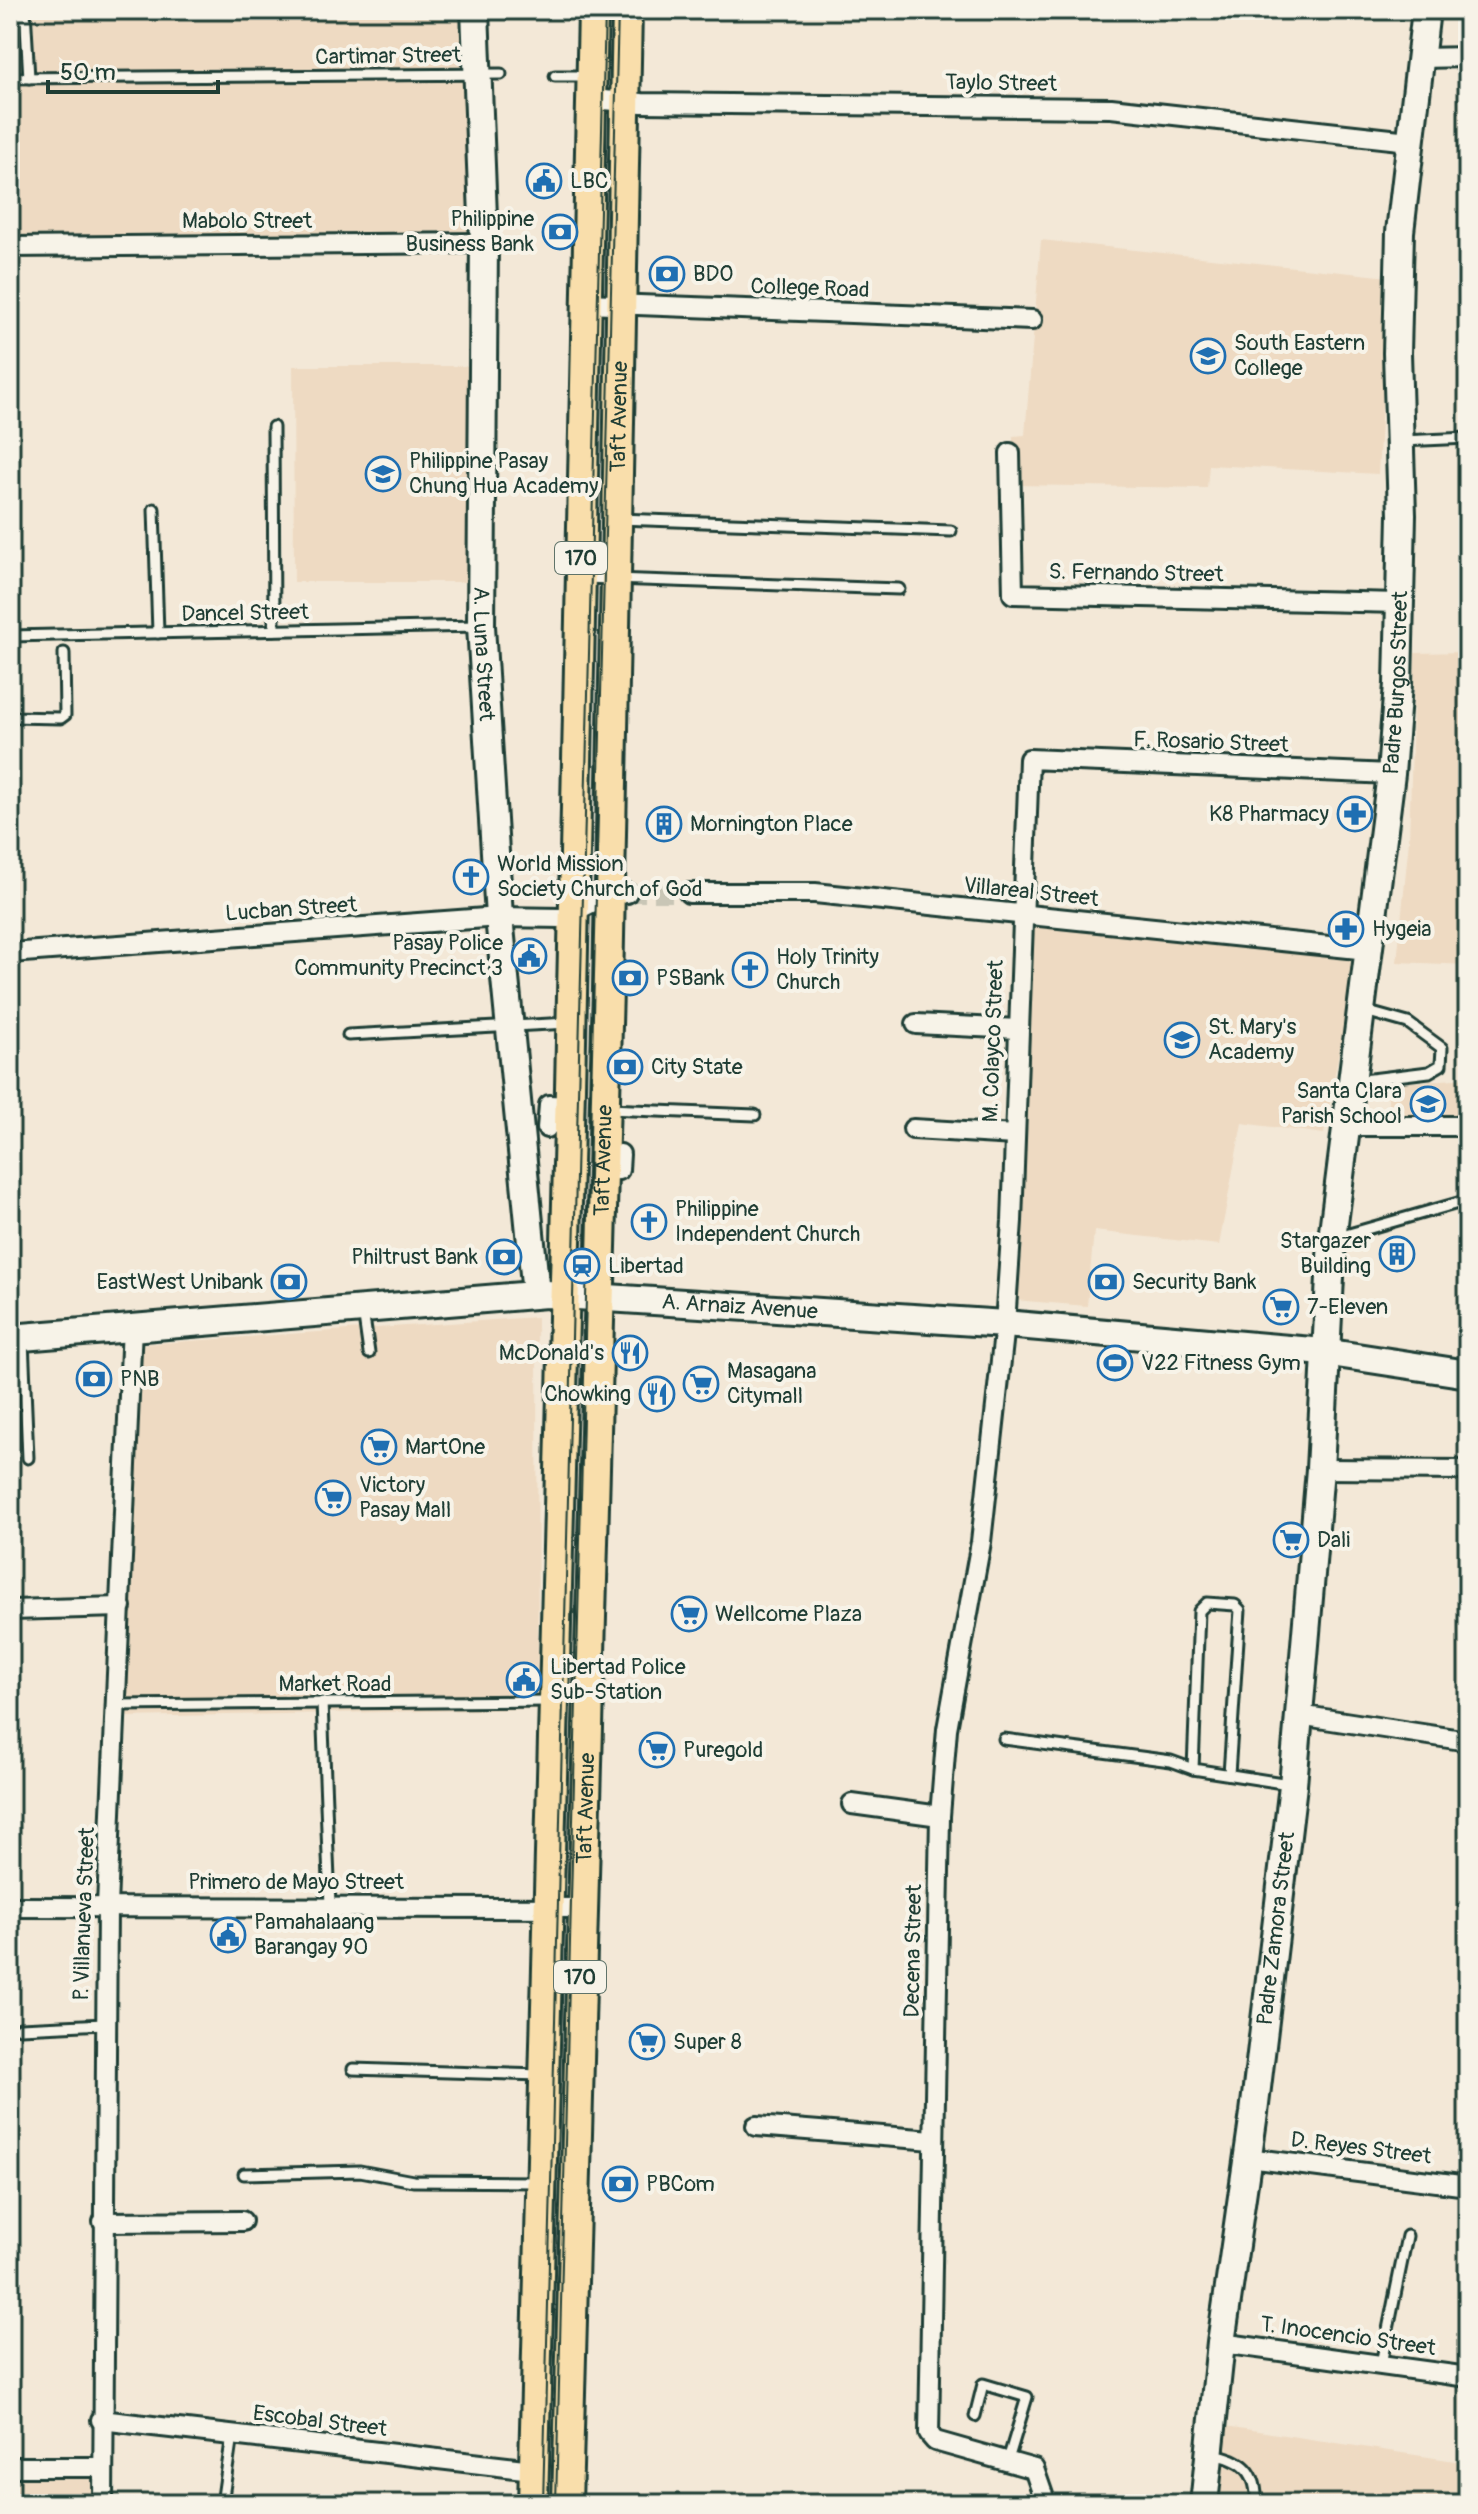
<svg xmlns="http://www.w3.org/2000/svg" width="1478" height="2514" viewBox="0 0 1478 2514" font-family="Pangolin,sans-serif">
<style>
.built{fill:#eedac2}
.lines{fill:none;stroke-linecap:round;stroke-linejoin:round}
.street-tunnel{stroke:#c9c6b6;stroke-width:18;stroke-dasharray:18 9;stroke-linecap:butt}
.lane-casing{stroke:#1f3d34;stroke-width:15}
.street-casing{stroke:#1f3d34;stroke-width:24}
.secondary-casing{stroke:#1f3d34;stroke-width:32}
.primary-casing{stroke:#1f3d34;stroke-width:34}
.lane{stroke:#f7f3e8;stroke-width:9}
.street{stroke:#f7f3e8;stroke-width:18}
.secondary{stroke:#f7f3e8;stroke-width:26}
.primary{stroke:#f9deab;stroke-width:28}
.tram{stroke:#1f3d34;stroke-width:2}
.labels{text-anchor:middle;dominant-baseline:central;stroke-width:8;stroke-linejoin:round;paint-order:stroke}
.shield{fill:#f7f3e8;stroke:#60746a;stroke-width:2}
.shield-label{font-size:20px;font-weight:bold;fill:#1f3d34}
.street-label{font-size:22px;fill:#1f3d34;stroke:#f7f3e8}
.poi-label{font-size:22px;fill:#1f3d34;stroke:#f7f3e8;text-anchor:start}
</style>
<rect width="100%" height="100%" fill="#f3e8d7"/>
<filter id="ink" filterUnits="userSpaceOnUse"><feTurbulence type="fractalNoise" baseFrequency=".0125" numOctaves="2"/><feDisplacementMap in="SourceGraphic" scale="16" xChannelSelector="R" yChannelSelector="G"/><feConvolveMatrix kernelMatrix="1 2 1 2 8 2 1 2 1" color-interpolation-filters="sRGB"/></filter>
<g filter="url(#ink)">
<g class="built">
<polygon points="10,10 465,10 474,234 10,237"/>
<polygon points="1041,240 1389,277 1378,474 1209,465 1207,488 1013,485 1013,436 1025,435"/>
<polygon points="293,366 471,366 472,582 294,582"/>
<polygon points="1468,652 1468,965 1397,962 1409,840 1415,653"/>
<polygon points="1027,923 1356,958 1324,1134 1242,1123 1219,1245 1094,1231 1087,1306 1014,1300"/>
<polygon points="1468,1078 1468,1123 1388,1125 1388,1084"/>
<polygon points="537,1317 538,1709 122,1717 130,1345"/>
<polygon points="1219,2425 1468,2463 1468,2504 1212,2504"/>
<polygon points="10,2476 92,2477 93,2504 10,2504"/>
</g>
<g class="lines">
<polyline class="street-tunnel" points="627,893 689,893"/>
<g class="lane-casing">
<g id="lane">
<polyline points="25,10 29,78"/>
<polyline points="555,76 588,76"/>
<polyline points="10,78 501,74"/>
<polyline points="273,427 274,630"/>
<polyline points="1402,441 1468,438"/>
<polyline points="154,509 158,633"/>
<polyline points="619,519 951,531"/>
<polyline points="584,578 899,589"/>
<polyline points="10,636 478,626"/>
<polyline points="10,717 61,718 65,715 64,653"/>
<polyline points="348,1035 569,1023"/>
<polyline points="1355,1081 1429,1072 1441,1065 1442,1048 1408,1023 1365,1011"/>
<polyline points="608,1109 755,1115"/>
<polyline points="1335,1238 1465,1201"/>
<polyline points="363,1310 369,1353"/>
<polyline points="23,1340 28,1458"/>
<polyline points="322,1702 330,1906"/>
<polyline points="116,1705 549,1701"/>
<polyline points="1004,1739 1171,1761 1193,1769 1289,1784"/>
<polyline points="1193,1769 1199,1611 1207,1603 1235,1605 1240,1610 1229,1774"/>
<polyline points="20,2028 105,2024"/>
<polyline points="353,2069 541,2075"/>
<polyline points="244,2174 360,2171 413,2181 540,2182"/>
<polyline points="1381,2364 1407,2236"/>
<polyline points="975,2416 983,2384 1027,2397 1008,2460"/>
<path d="M 1212,2454 C 1242,2459 1258,2471 1256,2504"/>
<polyline points="222,2504 232,2435"/>
</g>
</g>
<g class="street-casing">
<g id="street">
<polyline points="1421,58 1468,57"/>
<polyline points="590,99 642,103 1111,108 1409,141"/>
<polyline points="10,247 484,243"/>
<polyline points="586,303 1032,320"/>
<polyline points="1010,453 1013,594 1400,603"/>
<polyline points="689,893 815,893 1368,950"/>
<polyline points="10,953 499,917 562,918 609,894 627,893"/>
<polyline points="916,1024 1018,1029"/>
<polyline points="1346,1126 1468,1126"/>
<polyline points="547,1128 549,1105 570,1106"/>
<polyline points="913,1129 1015,1135"/>
<polyline points="603,1171 619,1170 620,1154"/>
<polyline points="1320,1469 1468,1470"/>
<polyline points="10,1610 121,1607"/>
<polyline points="1299,1715 1468,1741"/>
<polyline points="852,1804 940,1816"/>
<polyline points="10,1907 582,1908"/>
<polyline points="756,2126 933,2140"/>
<polyline points="1248,2158 1468,2186"/>
<polyline points="103,2222 242,2221"/>
<polyline points="1221,2343 1468,2377"/>
<polyline points="101,2420 533,2470"/>
<polyline points="10,2467 102,2467"/>
<polyline points="103,2504 107,1906 132,1326"/>
<polyline points="1042,2504 1043,2495 1034,2469 935,2441 929,2434 940,1816 947,1729 981,1542 1005,1324 1012,1221 1029,759 1391,774"/>
</g>
</g>
<g class="secondary-casing">
<g id="secondary">
<path id="s1" d="M 475,10 L 484,243 L 481,626 L 499,917 L 536,1294"/>
<path id="s2" d="M 10,1338 L 546,1294 L 1005,1324 L 1324,1352 L 1468,1374"/>
<path id="s3" d="M 1204,2504 L 1221,2343 L 1254,2113 L 1293,1785 L 1320,1469 L 1332,1239 L 1391,774 L 1398,684 L 1402,515 L 1397,353 L 1400,232 L 1426,10"/>
</g>
</g>
<g class="primary-casing">
<g id="primary">
<polyline points="533,2504 570,1088 593,10"/>
<path id="s4" d="M 567,2504 L 608,988 L 627,10"/>
</g>
</g>
<use href="#lane" class="lane"/>
<use href="#street" class="street"/>
<use href="#secondary" class="secondary"/>
<use href="#primary" class="primary"/>
<g class="tram">
<polyline points="543,2504 605,10"/>
<polyline points="556,2504 618,10"/>
</g>
</g>
</g>
<defs>
<g id="civic-ring" transform="scale(1.8)"><circle r="9.5" fill="#f7f3e8" stroke="#1f6fb2" stroke-width="1.5"/><path d="M-.6-6.5H3V-4.5H.6V-3L4-1V1h2V6H-6V1h2V-1L-.6-3ZM-1.2 2.5V6h2.4V2.5Z" fill="#1f6fb2"/></g>
<g id="bank-ring" transform="scale(1.8)"><circle r="9.5" fill="#f7f3e8" stroke="#1f6fb2" stroke-width="1.5"/><path d="M-6-4H6V4H-6ZM0-2.3a2.3 2.3 0 1 0 0 4.6a2.3 2.3 0 1 0 0-4.6Z" fill="#1f6fb2"/></g>
<g id="university-ring" transform="scale(1.8)"><circle r="9.5" fill="#f7f3e8" stroke="#1f6fb2" stroke-width="1.5"/><path d="M0-5L7-2L0 1L-7-2ZM-4 1L0 2.5L4 1V4Q0 6-4 4Z" fill="#1f6fb2"/></g>
<g id="school-ring" transform="scale(1.8)"><circle r="9.5" fill="#f7f3e8" stroke="#1f6fb2" stroke-width="1.5"/><path d="M0-5L7-2L0 1L-7-2ZM-4 1L0 2.5L4 1V4Q0 6-4 4Z" fill="#1f6fb2"/></g>
<g id="pharmacy-ring" transform="scale(1.8)"><circle r="9.5" fill="#f7f3e8" stroke="#1f6fb2" stroke-width="1.5"/><path d="M-2-6h4v4h4v4h-4v4h-4v-4h-4v-4h4Z" fill="#1f6fb2"/></g>
<g id="building-ring" transform="scale(1.8)"><circle r="9.5" fill="#f7f3e8" stroke="#1f6fb2" stroke-width="1.5"/><path d="M-4-6H4V6H1V3H-1V6H-4ZM-2.5-4.3h1.7v1.8h-1.7ZM.8-4.3h1.7v1.8H.8ZM-2.5-1h1.7V.8h-1.7ZM.8-1h1.7V.8H.8Z" fill="#1f6fb2"/></g>
<g id="church-ring" transform="scale(1.8)"><circle r="9.5" fill="#f7f3e8" stroke="#1f6fb2" stroke-width="1.5"/><path d="M-1.2-6h2.4v3.5h3.3v2.4h-3.3V6h-2.4V-.1h-3.3v-2.4h3.3Z" fill="#1f6fb2"/></g>
<g id="station-ring" transform="scale(1.8)"><circle r="9.5" fill="#f7f3e8" stroke="#1f6fb2" stroke-width="1.5"/><path d="M-3-6H3Q5-6 5-4V2Q5 4 3 4L4.5 6H3L1.5 4h-3L-3 6H-4.5L-3 4Q-5 4-5 2V-4Q-5-6-3-6ZM-3.5-4v3h7v-3ZM-3.5 1v1.5H-2V1ZM2 1v1.5H3.5V1Z" fill="#1f6fb2"/></g>
<g id="supermarket-ring" transform="scale(1.8)"><circle r="9.5" fill="#f7f3e8" stroke="#1f6fb2" stroke-width="1.5"/><path d="M-6-5.5h2.5l.6 2H6L4.5 2H-2.5L-4.4-4H-6ZM-1.5 3.2a1.3 1.3 0 1 0 .1 0ZM3 3.2a1.3 1.3 0 1 0 .1 0Z" fill="#1f6fb2"/></g>
<g id="restaurant-ring" transform="scale(1.8)"><circle r="9.5" fill="#f7f3e8" stroke="#1f6fb2" stroke-width="1.5"/><path d="M-5-6h1v4h1v-4h1v4h1v-4h1v5L-1.5 .5V6h-2V.5L-5-1ZM5-6V6H3V1.5H1.5Q1.5-4 5-6Z" fill="#1f6fb2"/></g>
<g id="stadium-ring" transform="scale(1.8)"><circle r="9.5" fill="#f7f3e8" stroke="#1f6fb2" stroke-width="1.5"/><path d="M0-5a6.5 5 0 1 0 0 10a6.5 5 0 1 0 0-10ZM-3.5-1.8h7v3.6h-7Z" fill="#1f6fb2"/></g>
</defs>
<g fill-rule="evenodd">
<use href="#civic-ring" x="544" y="181"/>
<use href="#bank-ring" x="560" y="232"/>
<use href="#bank-ring" x="667" y="274"/>
<use href="#university-ring" x="1208" y="356"/>
<use href="#school-ring" x="383" y="474"/>
<use href="#pharmacy-ring" x="1355" y="814"/>
<use href="#building-ring" x="664" y="824"/>
<use href="#church-ring" x="471" y="877"/>
<use href="#pharmacy-ring" x="1346" y="929"/>
<use href="#civic-ring" x="529" y="956"/>
<use href="#church-ring" x="750" y="970"/>
<use href="#bank-ring" x="630" y="978"/>
<use href="#school-ring" x="1182" y="1040"/>
<use href="#bank-ring" x="625" y="1067"/>
<use href="#school-ring" x="1428" y="1104"/>
<use href="#church-ring" x="649" y="1222"/>
<use href="#building-ring" x="1397" y="1254"/>
<use href="#bank-ring" x="504" y="1257"/>
<use href="#station-ring" x="582" y="1266"/>
<use href="#bank-ring" x="289" y="1282"/>
<use href="#bank-ring" x="1106" y="1282"/>
<use href="#supermarket-ring" x="1281" y="1307"/>
<use href="#restaurant-ring" x="630" y="1353"/>
<use href="#stadium-ring" x="1115" y="1363"/>
<use href="#bank-ring" x="94" y="1379"/>
<use href="#supermarket-ring" x="701" y="1384"/>
<use href="#restaurant-ring" x="657" y="1394"/>
<use href="#supermarket-ring" x="379" y="1447"/>
<use href="#supermarket-ring" x="333" y="1498"/>
<use href="#supermarket-ring" x="1291" y="1540"/>
<use href="#supermarket-ring" x="689" y="1614"/>
<use href="#civic-ring" x="524" y="1680"/>
<use href="#supermarket-ring" x="657" y="1750"/>
<use href="#civic-ring" x="228" y="1935"/>
<use href="#supermarket-ring" x="647" y="2042"/>
<use href="#bank-ring" x="620" y="2184"/>
</g>
<g class="labels">
<g class="shield">
<rect x="555" y="542" width="52" height="32" rx="6"/>
<rect x="554" y="1961" width="52" height="32" rx="6"/>
</g>
<g class="shield-label">
<text x="581" y="558">170</text>
<text x="580" y="1977">170</text>
</g>
<g class="street-label">
<text transform="translate(388 56) rotate(-1)">Cartimar Street</text>
<text transform="translate(1001 83) rotate(1)">Taylo Street</text>
<text x="247" y="221">Mabolo Street</text>
<text transform="translate(810 288) rotate(2)">College Road</text>
<text stroke="none"><textPath href="#s4" startOffset="2088">Taft Avenue</textPath></text>
<text transform="translate(1136 573) rotate(1)">S. Fernando Street</text>
<text transform="translate(245 613) rotate(-1)">Dancel Street</text>
<text stroke="none"><textPath href="#s1" startOffset="644">A. Luna Street</textPath></text>
<text stroke="none"><textPath href="#s3" startOffset="1832">Padre Burgos Street</textPath></text>
<text transform="translate(1211 742) rotate(2)">F. Rosario Street</text>
<text transform="translate(1031 892) rotate(6)">Villareal Street</text>
<text transform="translate(291 909) rotate(-4)">Lucban Street</text>
<text transform="translate(993 1041) rotate(-88)">M. Colayco Street</text>
<text stroke="none"><textPath href="#s4" startOffset="1344">Taft Avenue</textPath></text>
<text stroke="none"><textPath href="#s2" startOffset="732">A. Arnaiz Avenue</textPath></text>
<text x="335" y="1684">Market Road</text>
<text stroke="none"><textPath href="#s4" startOffset="696">Taft Avenue</textPath></text>
<text x="296" y="1882">Primero de Mayo Street</text>
<text transform="translate(84 1914) rotate(-88)">P. Villanueva Street</text>
<text stroke="none"><textPath href="#s3" startOffset="580">Padre Zamora Street</textPath></text>
<text transform="translate(913 1951) rotate(-89)">Decena Street</text>
<text transform="translate(1361 2148) rotate(7)">D. Reyes Street</text>
<text transform="translate(1348 2336) rotate(8)">T. Inocencio Street</text>
<text transform="translate(320 2421) rotate(7)">Escobal Street</text>
</g>
<g class="poi-label">
<text x="570" y="181">LBC</text>
<text x="534" y="219" text-anchor="end">Philippine<tspan x="534" dy="25">Business Bank</tspan></text>
<text x="693" y="274">BDO</text>
<text x="1234" y="343">South Eastern<tspan x="1234" dy="25">College</tspan></text>
<text x="409" y="461">Philippine Pasay<tspan x="409" dy="25">Chung Hua Academy</tspan></text>
<text x="1329" y="814" text-anchor="end">K8 Pharmacy</text>
<text x="690" y="824">Mornington Place</text>
<text x="497" y="864">World Mission<tspan x="497" dy="25">Society Church of God</tspan></text>
<text x="1372" y="929">Hygeia</text>
<text x="503" y="943" text-anchor="end">Pasay Police<tspan x="503" dy="25">Community Precinct 3</tspan></text>
<text x="776" y="957">Holy Trinity<tspan x="776" dy="25">Church</tspan></text>
<text x="656" y="978">PSBank</text>
<text x="1208" y="1027">St. Mary's<tspan x="1208" dy="25">Academy</tspan></text>
<text x="651" y="1067">City State</text>
<text x="1402" y="1091" text-anchor="end">Santa Clara<tspan x="1402" dy="25">Parish School</tspan></text>
<text x="675" y="1209">Philippine<tspan x="675" dy="25">Independent Church</tspan></text>
<text x="1371" y="1241" text-anchor="end">Stargazer<tspan x="1371" dy="25">Building</tspan></text>
<text x="478" y="1257" text-anchor="end">Philtrust Bank</text>
<text x="608" y="1266">Libertad</text>
<text x="263" y="1282" text-anchor="end">EastWest Unibank</text>
<text x="1132" y="1282">Security Bank</text>
<text x="1307" y="1307">7-Eleven</text>
<text x="604" y="1353" text-anchor="end">McDonald's</text>
<text x="1141" y="1363">V22 Fitness Gym</text>
<text x="727" y="1371">Masagana<tspan x="727" dy="25">Citymall</tspan></text>
<text x="120" y="1379">PNB</text>
<text x="631" y="1394" text-anchor="end">Chowking</text>
<text x="405" y="1447">MartOne</text>
<text x="359" y="1485">Victory<tspan x="359" dy="25">Pasay Mall</tspan></text>
<text x="1317" y="1540">Dali</text>
<text x="715" y="1614">Wellcome Plaza</text>
<text x="550" y="1667">Libertad Police<tspan x="550" dy="25">Sub-Station</tspan></text>
<text x="683" y="1750">Puregold</text>
<text x="254" y="1922">Pamahalaang<tspan x="254" dy="25">Barangay 90</tspan></text>
<text x="673" y="2042">Super 8</text>
<text x="646" y="2184">PBCom</text>
</g>
</g>
<rect width="1478" height="2514" fill="none" stroke="#f7f3e8" stroke-width="40"/>
<rect x="20" y="20" width="1438" height="2474" fill="none" stroke="#1f3d34" stroke-width="3" filter="url(#ink)"/>
<path d="M48 80v12h170v-12" fill="none" stroke="#1f3d34" stroke-width="4"/>
<text x="60" y="80" font-size="24" fill="#1f3d34" stroke="#f7f3e8" stroke-width="6" paint-order="stroke">50 m</text>
</svg>
